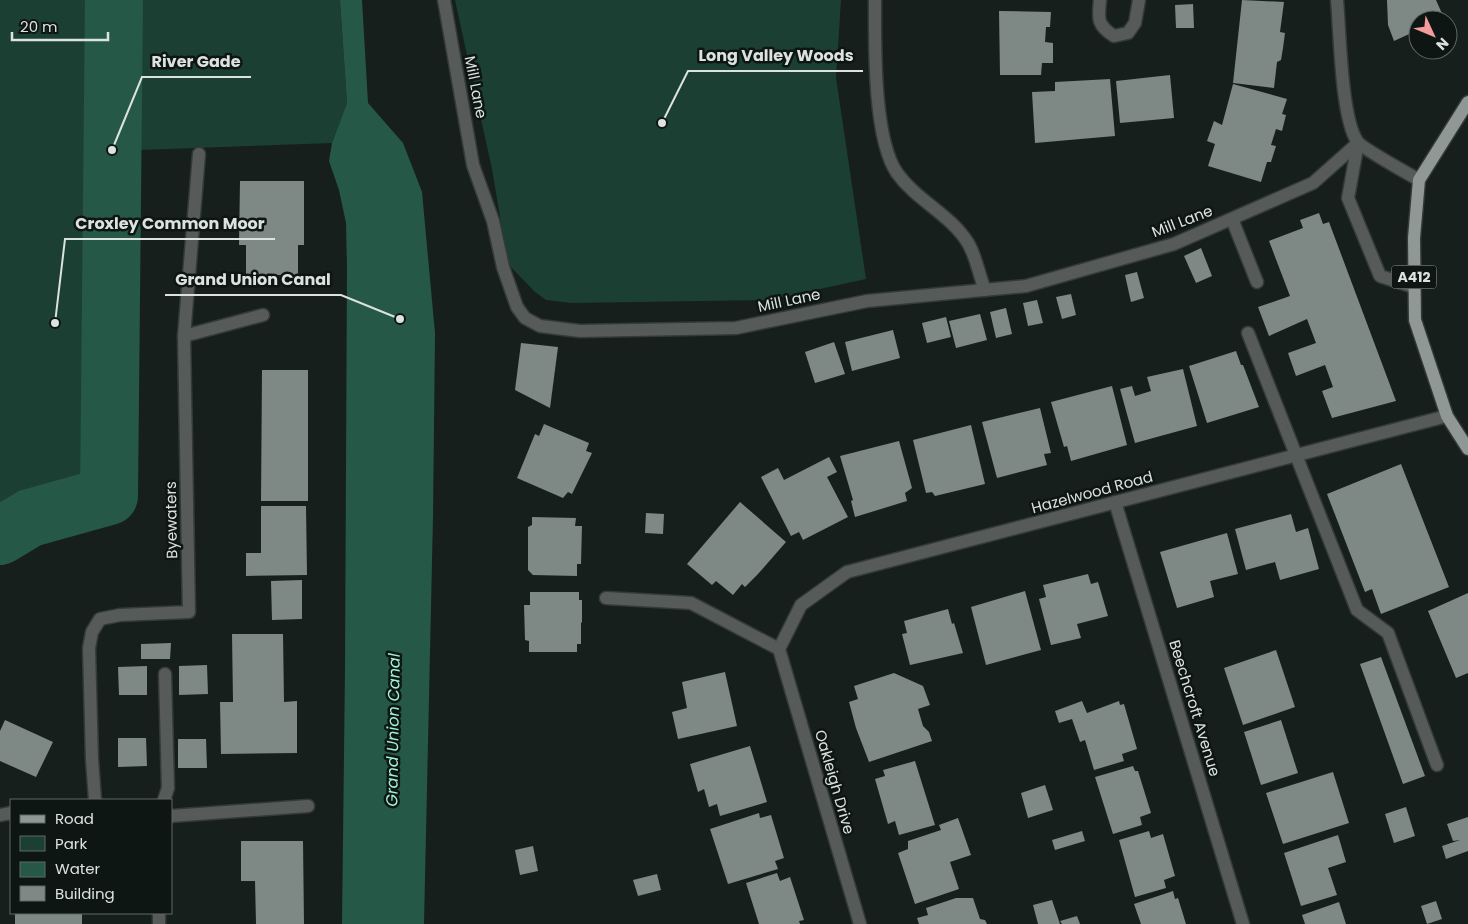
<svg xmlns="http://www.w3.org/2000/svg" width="1468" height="924" viewBox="0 0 1468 924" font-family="Poppins,sans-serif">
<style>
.green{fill:#1c3f34}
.water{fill:#265848}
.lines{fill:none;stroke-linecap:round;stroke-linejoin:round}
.river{stroke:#265848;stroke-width:58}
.building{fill:#7e8884}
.minor-casing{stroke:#333a37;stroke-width:15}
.major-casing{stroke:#333a37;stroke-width:15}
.minor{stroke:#565a59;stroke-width:12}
.major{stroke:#8f9895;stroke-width:12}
.labels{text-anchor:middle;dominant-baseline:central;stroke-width:5;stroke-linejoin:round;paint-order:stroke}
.shield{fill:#0e1613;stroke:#9ea5a2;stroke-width:1}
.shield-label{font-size:14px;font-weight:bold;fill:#dce2e0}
.street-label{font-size:15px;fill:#dce2e0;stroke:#0e1613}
.water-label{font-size:16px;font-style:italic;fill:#a1f3d6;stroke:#0e1613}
.leader{fill:none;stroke:#dce2e0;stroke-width:2}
.callout-dot{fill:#dce2e0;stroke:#0e1613;stroke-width:2}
.callout-label{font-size:16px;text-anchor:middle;font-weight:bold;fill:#dce2e0;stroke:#0e1613;stroke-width:5;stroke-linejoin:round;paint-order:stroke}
</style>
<rect width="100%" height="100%" fill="#171f1c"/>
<g class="green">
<polygon points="0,0 340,0 347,103 332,143 113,151 109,496 30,518 0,536"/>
<polygon points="455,0 841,0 836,78 866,279 769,300 571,303 546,300 535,292 508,264 492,169"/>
</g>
<g class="water">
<polygon points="99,0 126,0 112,150"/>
<polygon points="340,0 362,0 368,103 403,143 422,192 435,333 433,516 424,924 342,924 345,669 347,268 346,223 339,190 329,161 332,143 347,103"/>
</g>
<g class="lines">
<polyline class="river" points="0,536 30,518 109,496 114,0"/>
</g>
<g class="building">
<polygon points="1242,0 1284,2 1280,32 1285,33 1283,48 1281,60 1277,62 1274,88 1233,83"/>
<polygon points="1387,0 1436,0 1444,18 1440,20 1418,20 1418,30 1394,41 1388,25"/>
<polygon points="1193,4 1194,28 1176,28 1175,5"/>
<polygon points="999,11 1051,12 1050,27 1046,27 1045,42 1053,43 1053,63 1042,63 1041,75 1000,75"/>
<polygon points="1170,75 1174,118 1120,123 1116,81"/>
<polygon points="1110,79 1115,136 1035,143 1032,92 1055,91 1055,82"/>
<polygon points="1233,84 1287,99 1282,114 1286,115 1282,131 1276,129 1271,145 1276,146 1271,162 1267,162 1261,182 1208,166 1215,144 1207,141 1214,121 1222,125"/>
<polygon points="240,181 304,181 304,245 298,245 298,275 246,275 246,245 239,245"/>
<polygon points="1319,213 1323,224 1329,222 1396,401 1332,418 1322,391 1333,387 1325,365 1296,376 1288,353 1316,343 1307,319 1269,336 1258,307 1290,296 1269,241 1303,228 1300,220"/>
<polygon points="1201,248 1212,276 1196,283 1184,256"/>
<polygon points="1137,272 1144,298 1131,302 1125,275"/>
<polygon points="1071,294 1076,315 1062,319 1056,297"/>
<polygon points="1037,300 1043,323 1028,326 1023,303"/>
<polygon points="1006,308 1012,334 996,338 990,312"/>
<polygon points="980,314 987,340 956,348 949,321"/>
<polygon points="946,317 951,337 927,343 922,323"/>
<polygon points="893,330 900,358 852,371 845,342"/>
<polygon points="834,342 845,374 815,383 805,352"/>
<polygon points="521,343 558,347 550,408 515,390"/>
<polygon points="1236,351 1241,365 1243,365 1259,407 1207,423 1189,366"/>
<polygon points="1183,369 1197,426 1135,443 1120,389 1132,386 1135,396 1151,391 1147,377"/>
<polygon points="262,370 308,370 308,501 261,501"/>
<polygon points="1112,386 1127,445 1071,461 1067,446 1064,447 1051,402"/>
<polygon points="1040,408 1051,453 1044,454 1047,465 997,478 982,422"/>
<polygon points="544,424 589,443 586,451 592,453 572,494 568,492 563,498 517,478 535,434 539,436"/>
<polygon points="971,425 985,484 935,496 932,492 926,493 913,440"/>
<polygon points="899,441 912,488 905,493 907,501 855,517 851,501 853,500 840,456"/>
<polygon points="829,457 837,472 827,477 848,517 803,540 799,532 791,536 761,477 778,468 784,480"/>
<polygon points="1401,464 1449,587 1381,614 1372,589 1365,592 1327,494"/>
<polygon points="740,502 786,542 758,574 745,587 742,584 733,595 716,581 712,585 687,564"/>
<polygon points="261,506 306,506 307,575 246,576 246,553 261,553"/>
<polygon points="646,513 664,514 663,534 645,533"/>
<polygon points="1291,514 1296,532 1308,528 1319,569 1280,580 1275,562 1246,570 1235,529"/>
<polygon points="532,517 576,518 575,526 582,526 581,564 577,564 577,576 533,575 528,570 528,527 532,525"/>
<polygon points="1227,533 1238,574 1210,581 1214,597 1177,608 1160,552"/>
<polygon points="1088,574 1091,584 1098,582 1108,616 1077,624 1081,638 1051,645 1039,599 1046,597 1043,585"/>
<polygon points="302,580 302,619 272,620 271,581"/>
<polygon points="1025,591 1041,650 986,665 971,607"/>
<polygon points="530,592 579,592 579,600 582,600 582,622 581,623 581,644 577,644 577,652 529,652 529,641 525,640 524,605 530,605"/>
<polygon points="1468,593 1468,673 1456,678 1428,611"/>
<polygon points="948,609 952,624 954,623 963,653 910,665 902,634 907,633 904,621"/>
<polygon points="232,634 283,634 284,702 297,701 297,753 221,754 220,702 233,702"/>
<polygon points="171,643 170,659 141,659 141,644"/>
<polygon points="1276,650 1295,707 1243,725 1224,668"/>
<polygon points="1381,657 1425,776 1403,784 1360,664"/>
<polygon points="207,665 208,694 179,695 179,666"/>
<polygon points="147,666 147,695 119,695 118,667"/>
<polygon points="725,672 737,726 678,739 672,712 687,708 682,682"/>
<polygon points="894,673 923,686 930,705 918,709 923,726 929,732 932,741 869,762 856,728 849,702 858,699 854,686"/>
<polygon points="1082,701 1087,713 1119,701 1120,705 1124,704 1137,749 1122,754 1124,761 1094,770 1085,740 1080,742 1072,719 1059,723 1055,711"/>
<polygon points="5,720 53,742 36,777 0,761 0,731"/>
<polygon points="1281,720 1298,773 1261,785 1244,732"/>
<polygon points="118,738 146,738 147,766 118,767"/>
<polygon points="178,739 206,739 207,768 178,768"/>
<polygon points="750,746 767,802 720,816 717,804 709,807 704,789 698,792 690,764"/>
<polygon points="915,761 935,825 899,835 895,821 888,824 875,779 885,776 883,770"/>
<polygon points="1133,766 1135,771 1138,771 1151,813 1140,817 1142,825 1113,834 1095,777"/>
<polygon points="1333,772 1349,823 1283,844 1266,793"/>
<polygon points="1045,785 1053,810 1028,818 1021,793"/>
<polygon points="1406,807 1415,836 1394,843 1385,814"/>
<polygon points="759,813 760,818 771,815 784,858 775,861 778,869 728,884 710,829"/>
<polygon points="1468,817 1468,851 1446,859 1442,846 1460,840 1453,841 1447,824"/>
<polygon points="958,818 971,855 950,862 959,889 915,904 898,853 908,849 908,841 941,830 939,825"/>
<polygon points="1082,831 1085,841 1055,850 1052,840"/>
<polygon points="1149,831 1151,838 1163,834 1175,876 1164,880 1166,888 1135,897 1119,840"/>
<polygon points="1338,835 1346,862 1328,868 1337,895 1301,906 1284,853"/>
<polygon points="241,841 303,841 304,924 256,924 255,881 241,881"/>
<polygon points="533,846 538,871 520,875 515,850"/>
<polygon points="777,873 780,881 790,877 804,920 799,921 800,924 759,924 746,883"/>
<polygon points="657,874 661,890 638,896 633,880"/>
<polygon points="1173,891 1175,899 1178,898 1186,924 1141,924 1134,904"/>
<polygon points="956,898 973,898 980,919 985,920 987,924 919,924 917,918 928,915 926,908"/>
<polygon points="1052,900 1060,924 1038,924 1033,905"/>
<polygon points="1436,901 1442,919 1427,924 1421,906"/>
<polygon points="1339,902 1346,924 1305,924 1302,915"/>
<rect x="15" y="913" width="67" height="11"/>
<polygon points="1077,916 1080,924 1062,924 1060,921"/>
</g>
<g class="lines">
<g class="minor-casing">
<g id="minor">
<polyline points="444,0 473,165 493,221 503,267 517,307 525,318 540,326 580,331 736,328 867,301 1026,286 1174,244 1313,183 1358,143"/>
<path d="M 875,0 C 875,43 873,138 897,173 C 917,201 950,214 968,243 C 976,256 979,275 985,290"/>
<path d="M 1100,0 C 1098,19 1097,25 1114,36 L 1128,33 L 1135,23 L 1139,0"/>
<path d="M 1337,0 C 1340,32 1341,117 1357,141 C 1361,148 1409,174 1419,180"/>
<polyline points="1358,143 1348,198 1380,276 1414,287"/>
<polyline points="1232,219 1257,282"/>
<polyline points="1248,333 1357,610 1388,633 1437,765"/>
<polyline points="184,336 263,315"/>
<polyline points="1115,502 1243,924"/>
<polyline points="606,598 691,603 779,649"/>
<polyline points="779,649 801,605 847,572 1447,416"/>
<polyline points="779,649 860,924"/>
<polyline points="95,800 92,759 89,648 92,632 100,619 120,615 189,612 184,336 199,154"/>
<polyline points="164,800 168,788 165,674"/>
<polyline points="0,815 11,813"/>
<polyline points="171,816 308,806"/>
<polyline points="159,913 159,924"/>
</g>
</g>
<g class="major-casing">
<polyline id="major" points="1468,102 1419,180 1414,238 1415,320 1447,416 1468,449"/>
</g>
<use href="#minor" class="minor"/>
<use href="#major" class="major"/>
</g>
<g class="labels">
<rect class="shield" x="1391.5" y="265.5" width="45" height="23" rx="4"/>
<g class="shield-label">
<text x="1414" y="277">A412</text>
</g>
<g class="street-label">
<text transform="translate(476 87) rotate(79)">Mill Lane</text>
<text transform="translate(1182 221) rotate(-21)">Mill Lane</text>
<text transform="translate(789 300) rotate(-12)">Mill Lane</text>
<text transform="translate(1092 492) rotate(-15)">Hazelwood Road</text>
<text transform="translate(171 520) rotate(-91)">Byewaters</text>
<text transform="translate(1195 708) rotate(73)">Beechcroft Avenue</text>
<text transform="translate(835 782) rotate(74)">Oakleigh Drive</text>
</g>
<g class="water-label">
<text transform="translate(393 730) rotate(-89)">Grand Union Canal</text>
</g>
</g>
<path class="leader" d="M662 123L688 71H863M112 150L142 77H251M55 323L65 239H275M400 319L341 295H165"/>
<g class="callout-dot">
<circle cx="662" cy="123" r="5"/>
<circle cx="112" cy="150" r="5"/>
<circle cx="55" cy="323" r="5"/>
<circle cx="400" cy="319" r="5"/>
</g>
<g class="callout-label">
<text x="776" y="61">Long Valley Woods</text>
<text x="196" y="67">River Gade</text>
<text x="170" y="229">Croxley Common Moor</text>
<text x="253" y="285">Grand Union Canal</text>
</g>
<rect x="10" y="799" width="162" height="115" fill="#0e1613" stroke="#606865"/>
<rect x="20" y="815" width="25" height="8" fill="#8f9895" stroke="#606865"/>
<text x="55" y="824" font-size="15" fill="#dce2e0">Road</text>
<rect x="20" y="836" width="25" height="15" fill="#1c3f34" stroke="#606865"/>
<text x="55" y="849" font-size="15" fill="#dce2e0">Park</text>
<rect x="20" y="862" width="25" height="15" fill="#265848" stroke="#606865"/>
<text x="55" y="874" font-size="15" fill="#dce2e0">Water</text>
<rect x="20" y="886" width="25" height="15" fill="#7e8884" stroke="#606865"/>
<text x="55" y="899" font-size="15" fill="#dce2e0">Building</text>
<g transform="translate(1433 35) rotate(134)"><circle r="24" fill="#0e1613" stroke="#606865"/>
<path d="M0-4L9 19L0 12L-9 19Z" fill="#f59b9b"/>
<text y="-8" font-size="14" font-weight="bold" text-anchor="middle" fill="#dce2e0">N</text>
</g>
<path d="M12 32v8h96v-8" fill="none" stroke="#dce2e0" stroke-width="2.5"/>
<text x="20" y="32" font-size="15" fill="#dce2e0" stroke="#0e1613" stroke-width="4" paint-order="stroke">20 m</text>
</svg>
